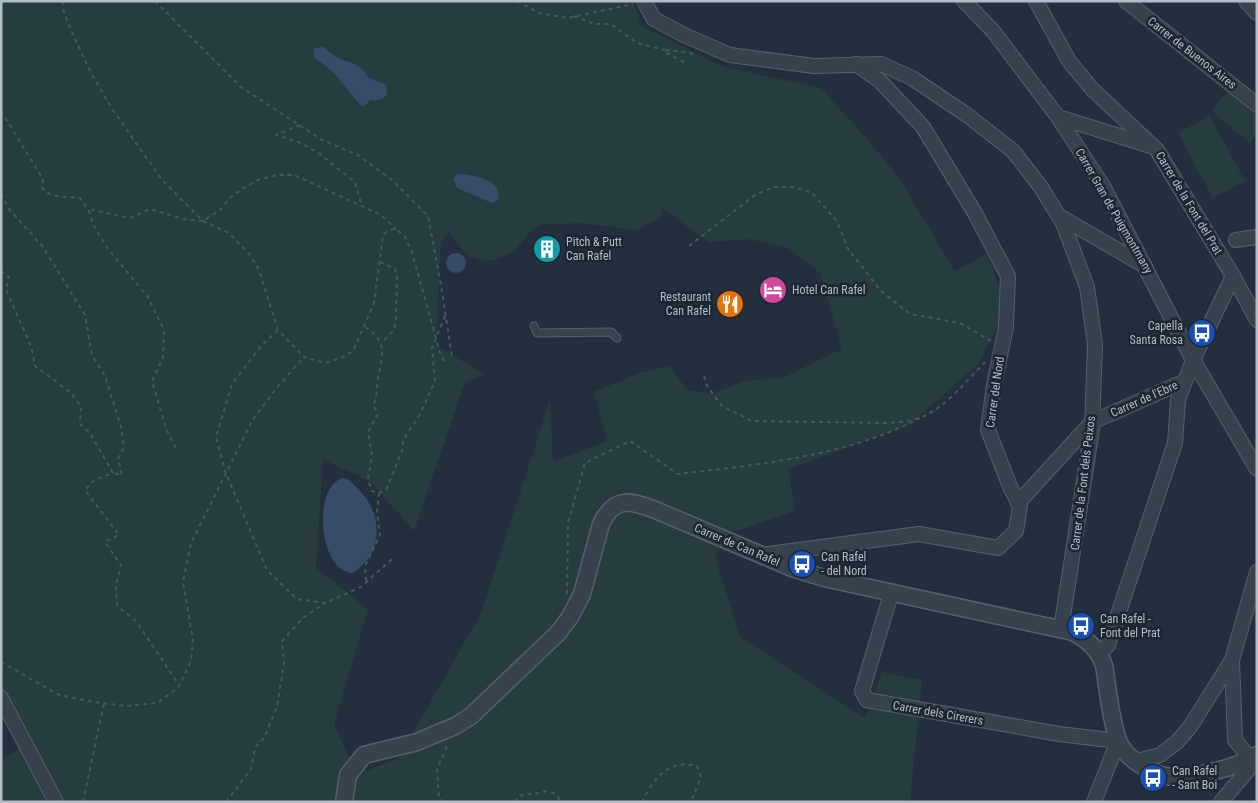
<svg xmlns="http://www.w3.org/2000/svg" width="1258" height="803" viewBox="0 0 1258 803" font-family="'Roboto Condensed',sans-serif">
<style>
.green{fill:#263c3f;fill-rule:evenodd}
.water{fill:#394c67}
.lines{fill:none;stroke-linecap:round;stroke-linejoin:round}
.service-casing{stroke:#565f6c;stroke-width:9}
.minor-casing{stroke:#565f6c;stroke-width:16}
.tertiary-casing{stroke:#565f6c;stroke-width:19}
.path{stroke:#44595c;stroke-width:2;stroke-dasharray:4 4;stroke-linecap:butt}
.service{stroke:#38414e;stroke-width:7}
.minor{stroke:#38414e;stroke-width:14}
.tertiary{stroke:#38414e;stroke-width:16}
.labels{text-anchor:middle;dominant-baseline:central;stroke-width:5;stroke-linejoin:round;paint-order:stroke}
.street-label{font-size:12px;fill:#b4bcc9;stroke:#1d2633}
.poi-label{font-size:12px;fill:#b4bcc9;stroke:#1d2633;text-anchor:start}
</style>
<rect width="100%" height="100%" fill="#242f3e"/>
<g class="green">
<path d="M 1,1 L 634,1 L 640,25 L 723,67 L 821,88 L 881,155 L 901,181 L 955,271 L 987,254 L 1001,292 L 1000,321 L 979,363 L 909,425 L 788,469 L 795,511 L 728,534 L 715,557 L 740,637 L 865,718 L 882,672 L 922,680 L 910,802 L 1,802 L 1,759 L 30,743 L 1,691 ZM 662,208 L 709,242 L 748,239 L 788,248 L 820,273 L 842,349 L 782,378 L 745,381 L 710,394 L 686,389 L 670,366 L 639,373 L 594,392 L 607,441 L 553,462 L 550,400 L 481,613 L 399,758 L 366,771 L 348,755 L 334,725 L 368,609 L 316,568 L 323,459 L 371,482 L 414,531 L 465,382 L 485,375 L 436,345 L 441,242 L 449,232 L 463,250 L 471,257 L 485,261 L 501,258 L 515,250 L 532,230 L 540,225 L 580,223 L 638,230 L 657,219 L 662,214 Z"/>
<polygon points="1228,91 1257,117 1257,134 1249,143 1211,110"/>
<polygon points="1210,116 1245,181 1213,198 1178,133"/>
</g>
<g class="water">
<path d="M 322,47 C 328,49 330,53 335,56 C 349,64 360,62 368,77 L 385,84 C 391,96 382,102 370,100 L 365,106 L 360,105 L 334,73 L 314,57 L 314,48 Z"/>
<path d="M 458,174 C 473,173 507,182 497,201 L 492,203 L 457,188 L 453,178 Z"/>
<circle cx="456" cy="263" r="10"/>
<path d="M 342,478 C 349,478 352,483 357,488 C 383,512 385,552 353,573 C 320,573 311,490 342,478 Z"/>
</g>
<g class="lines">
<g class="service-casing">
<polyline id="service" points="534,326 537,333 611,332 617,338"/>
</g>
<g class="minor-casing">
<g id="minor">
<polyline points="644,1 654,19 684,35 730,55 814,66 881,64 912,78 967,115 1013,151 1040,186 1063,223 1087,287 1095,344 1092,429 1061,629"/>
<polyline points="964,1 993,31 1058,117 1103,186 1193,360 1257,469"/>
<polyline points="1036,1 1069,61 1092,89 1157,150 1233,276 1257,320"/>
<polyline points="1126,1 1257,105"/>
<polyline points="1246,1 1257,13"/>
<polyline points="1058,117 1151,146"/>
<polyline points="1059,216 1145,266"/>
<polyline points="1236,240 1257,237"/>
<polyline points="1018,503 1092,422 1185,381"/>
<polyline points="761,555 919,534 998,548 1016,531 1020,506 1011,489 988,430 994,385 1006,327 1008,276 976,215 923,127 880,81 856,64"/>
<polyline points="891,594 862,691 867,700 1059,734 1118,741 1094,802"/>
<polyline points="1099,653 1108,645 1175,443 1178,400 1193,360 1233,276"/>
<polyline points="1232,661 1235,740 1257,767"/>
<polyline points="1,698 56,802"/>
<polyline points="1137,761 1160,755 1177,742 1190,727 1232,660 1257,572"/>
<polyline points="1221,802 1247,771 1250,759"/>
</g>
</g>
<g class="tertiary-casing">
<path id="tertiary" d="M 344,802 L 348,775 L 364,755 L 417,742 L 455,726 L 471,716 L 558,633 L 570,617 L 582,594 L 601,524 C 614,497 629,500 653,509 L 792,568 L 824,578 L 1073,632 C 1088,640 1098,649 1104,665 C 1108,689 1110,717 1118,740 C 1125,759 1154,776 1173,777 C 1192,779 1241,766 1257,755"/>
</g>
<g class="path">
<polyline points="63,1 64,12 71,30 91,73 113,110 162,180 203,221 229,233 250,255 259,270 278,330 304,357 325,363 341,358 353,351 374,303 383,235 389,230 396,229 405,237 412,252 440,353 446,364"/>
<polyline points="155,1 241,87 322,140 358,155 392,180 428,216 441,285 452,357"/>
<polyline points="517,1 539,13 568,18 633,4"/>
<polyline points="574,16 594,24 611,24 637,43 665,50"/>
<polyline points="684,62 665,52 665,50 697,54"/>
<path d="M 1,111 L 43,179 L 42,188 C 51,199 66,196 80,198 L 88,209"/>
<polyline points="300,125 276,135 301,143 317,152 355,182 362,207"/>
<polyline points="1,194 9,209 43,247 85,315 92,355 105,376 121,427 124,447 118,459 122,475 113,473"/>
<polyline points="689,246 755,195 774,187 795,187 812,193 837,221 848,249 881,291 910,314 960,323 991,341"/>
<polyline points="380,262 395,269 397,275 396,319 394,330 381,343"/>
<polyline points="1,271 9,277 6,290 31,346 35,366 70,392 81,406 80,424 90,433 113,473 94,480 85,490 119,535 105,542 121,565 116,586 117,606 136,621 179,685"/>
<path d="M 365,327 C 389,343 382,354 378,379 C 376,389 378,396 373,405 L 378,414 L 368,432 L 372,456 L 368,479 L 372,491 L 379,493 L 386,490 L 402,451 L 403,440 L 420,414 L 435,381 L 432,348 L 445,316"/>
<polyline points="278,330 262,345 232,384 216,437 225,471 267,570 297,599 325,603 361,587 394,557"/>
<path d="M 704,376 L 707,386 L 722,406 L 752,421 L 886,423 C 898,422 912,422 924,416 C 948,405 968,379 986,361"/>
<polyline points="176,448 167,431 152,381 163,358 164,330 148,297 108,249 94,226 88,209 130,218 150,209 183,219 203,221 220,210 230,198 245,187 260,179 277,175 294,175 381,215 396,229"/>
<polyline points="366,581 365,566 380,535 377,512 379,493"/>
<path d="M 567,594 L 568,523 L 585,463 L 630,441 L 678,474 C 757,465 848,456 920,418"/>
<polyline points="1,662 59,695 94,702 125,706 157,703 178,688 191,661 193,640 183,582 191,543 252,421 278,386 304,357"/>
<polyline points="83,802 104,703"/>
<polyline points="226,802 251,769 255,748 264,738 277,707 284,663 282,641 303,618 325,603"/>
<polyline points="444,802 439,798 437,769 448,744"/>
<path d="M 516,802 L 517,797 C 527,792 535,796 545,791 L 556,794 L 561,802"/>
<path d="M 642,802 C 654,778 668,759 697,766 L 701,777 L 691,802"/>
</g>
<use href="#service" class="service"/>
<use href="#minor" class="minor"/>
<use href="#tertiary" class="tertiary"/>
</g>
<defs>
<g id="building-disc" transform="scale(1.4375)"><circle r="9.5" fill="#0f9aa8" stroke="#1d2633"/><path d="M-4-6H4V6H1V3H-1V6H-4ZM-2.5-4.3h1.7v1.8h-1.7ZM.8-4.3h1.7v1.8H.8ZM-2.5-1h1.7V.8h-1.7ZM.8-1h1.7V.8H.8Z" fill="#fff"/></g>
<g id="hotel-disc" transform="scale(1.4375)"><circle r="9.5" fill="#d1479c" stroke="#1d2633"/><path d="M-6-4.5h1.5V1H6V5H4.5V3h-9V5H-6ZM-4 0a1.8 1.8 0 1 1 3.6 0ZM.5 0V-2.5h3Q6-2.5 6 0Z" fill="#fff"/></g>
<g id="restaurant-disc" transform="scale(1.4375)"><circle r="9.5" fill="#e8710a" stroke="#1d2633"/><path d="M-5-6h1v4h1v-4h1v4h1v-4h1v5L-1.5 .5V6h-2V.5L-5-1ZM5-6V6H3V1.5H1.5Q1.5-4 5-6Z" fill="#fff"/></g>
<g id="bus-disc" transform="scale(1.4375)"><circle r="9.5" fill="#1a4fb4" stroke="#1d2633"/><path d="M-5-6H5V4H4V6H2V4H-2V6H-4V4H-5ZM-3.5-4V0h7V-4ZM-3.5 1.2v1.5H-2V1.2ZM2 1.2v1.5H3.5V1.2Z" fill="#fff"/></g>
</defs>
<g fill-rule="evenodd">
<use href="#building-disc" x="547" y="249"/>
<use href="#hotel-disc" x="773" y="290"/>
<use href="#restaurant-disc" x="730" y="304"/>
<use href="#bus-disc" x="1202" y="333"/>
<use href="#bus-disc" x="802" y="564"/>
<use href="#bus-disc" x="1081" y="626"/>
<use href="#bus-disc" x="1153" y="778"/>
</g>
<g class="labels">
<g class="street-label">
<text transform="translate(1192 53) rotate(38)">Carrer de Buenos Aires</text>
<text transform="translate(1189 203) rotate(59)">Carrer de la Font del Prat</text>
<text transform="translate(1114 211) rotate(60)">Carrer Gran de Puigmontmany</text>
<text transform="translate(995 392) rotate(-82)">Carrer del Nord</text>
<text transform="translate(1144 399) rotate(-24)">Carrer de l'Ebre</text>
<text transform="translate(1083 483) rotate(-83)">Carrer de la Font dels Peixos</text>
<text transform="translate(737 545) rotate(23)">Carrer de Can Rafel</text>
<text transform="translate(938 713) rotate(10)">Carrer dels Cirerers</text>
</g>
<g class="poi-label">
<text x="566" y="242">Pitch &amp; Putt<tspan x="566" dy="14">Can Rafel</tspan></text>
<text x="792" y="290">Hotel Can Rafel</text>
<text x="711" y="297" text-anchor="end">Restaurant<tspan x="711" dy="14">Can Rafel</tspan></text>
<text x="1183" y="326" text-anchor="end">Capella<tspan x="1183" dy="14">Santa Rosa</tspan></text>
<text x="821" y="557">Can Rafel<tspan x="821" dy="14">- del Nord</tspan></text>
<text x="1100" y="619">Can Rafel -<tspan x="1100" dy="14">Font del Prat</tspan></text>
<text x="1172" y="771">Can Rafel<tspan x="1172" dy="14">- Sant Boi</tspan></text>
</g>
</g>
<rect width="1258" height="803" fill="none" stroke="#b4bcc9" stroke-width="5"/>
</svg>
